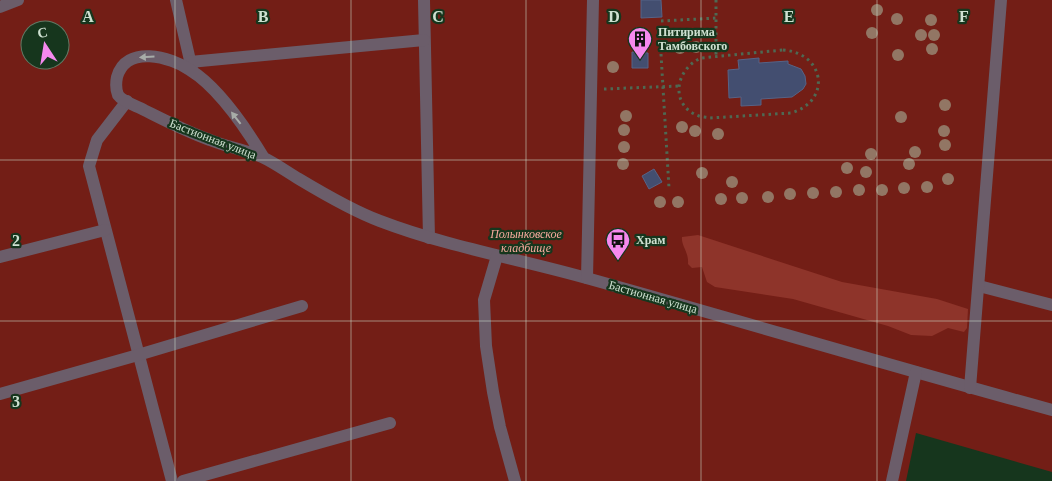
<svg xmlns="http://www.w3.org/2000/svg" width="1052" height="481" viewBox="0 0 1052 481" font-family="Georgia,serif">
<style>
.green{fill:#731e16;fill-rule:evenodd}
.forest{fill:#8e342a}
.building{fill:#434e70;stroke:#576386}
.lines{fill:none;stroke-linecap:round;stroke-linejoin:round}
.path{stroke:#4e6953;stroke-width:3;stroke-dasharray:2.5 4;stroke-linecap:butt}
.minor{stroke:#6b5d6a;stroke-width:12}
.tree{fill:#927664}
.oneway{fill:#a7aca8}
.grid{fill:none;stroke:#cfe1d1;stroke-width:1;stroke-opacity:0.55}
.labels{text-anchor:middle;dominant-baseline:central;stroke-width:4.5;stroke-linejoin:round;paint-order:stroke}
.poi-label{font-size:12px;font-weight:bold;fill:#cfe1d1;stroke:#16361d;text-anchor:start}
.street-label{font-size:12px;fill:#cfe1d1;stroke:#16361d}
.park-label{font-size:12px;font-style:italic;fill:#f7aa9e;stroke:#16361d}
.grid-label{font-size:16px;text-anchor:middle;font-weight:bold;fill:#cfe1d1;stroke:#16361d;stroke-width:4.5;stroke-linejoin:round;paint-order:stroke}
</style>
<rect width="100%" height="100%" fill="#16361d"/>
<path class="green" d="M 0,0 L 1052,0 L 1052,472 L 916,433 L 906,481 L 0,481 ZM 30,30 L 60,30 L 60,60 L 30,60 Z"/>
<path class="forest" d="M 698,235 L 842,282 L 937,299 L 968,309 L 967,328 L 964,332 L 948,328 L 932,336 L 911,335 L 888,326 L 793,299 L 715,287 L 707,282 L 702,267 L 692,268 L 688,264 C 689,252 681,246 682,237 Z"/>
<g class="building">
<polygon points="641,0 661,0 662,17 641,18"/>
<polygon points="632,52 648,53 648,68 632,68"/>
<polygon points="759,58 759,63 788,61 788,64 801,69 805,76 806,84 803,89 792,97 761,99 761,105 741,106 741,97 729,98 728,70 739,69 738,60"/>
<polygon points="654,169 662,182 649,189 642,176"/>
</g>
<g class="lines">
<g class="path">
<polyline points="716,0 716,56"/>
<polyline points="661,21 717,18"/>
<path d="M 783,50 C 825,53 832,101 791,113 L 710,118 C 707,117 702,117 699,116 C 670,106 674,70 701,58 Z"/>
<polyline points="661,54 669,188"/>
<polyline points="604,89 679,86"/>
</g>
<g class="minor">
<polyline points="176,0 192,69"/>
<polyline points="424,0 429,238"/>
<polyline points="0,7 18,0"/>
<polyline points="190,62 424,40"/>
<polyline points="127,101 97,140 89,166 172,481"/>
<path d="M 264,158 C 247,130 218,87 190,70 C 171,57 126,44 117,77 C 116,82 116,90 118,95 C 123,102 137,106 144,110 C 166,121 187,132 210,140 C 227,147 246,150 262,157 C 275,163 287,172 299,179 C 324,194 353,211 380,221 C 448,247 520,259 590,279 C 744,322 898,368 1052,410"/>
<polyline points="497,256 484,300 486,346 493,392 500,427 515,481"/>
<polyline points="0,257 105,230"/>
<polyline points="587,278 593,0"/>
<polyline points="979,286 1052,305"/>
<polyline points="970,388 1001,0"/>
<polyline points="0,394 138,355 302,306"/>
<polyline points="183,481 390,423"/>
<polyline points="892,481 916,372"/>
</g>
</g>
<g class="tree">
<circle cx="877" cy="10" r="6"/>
<circle cx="897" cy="19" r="6"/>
<circle cx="931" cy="20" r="6"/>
<circle cx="872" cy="33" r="6"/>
<circle cx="921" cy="35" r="6"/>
<circle cx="934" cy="35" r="6"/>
<circle cx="696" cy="47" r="6"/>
<circle cx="680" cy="48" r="6"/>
<circle cx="932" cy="49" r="6"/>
<circle cx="898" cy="55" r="6"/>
<circle cx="613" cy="67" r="6"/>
<circle cx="945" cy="105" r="6"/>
<circle cx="626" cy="116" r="6"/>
<circle cx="901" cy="117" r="6"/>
<circle cx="682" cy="127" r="6"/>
<circle cx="624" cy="130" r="6"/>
<circle cx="695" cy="131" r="6"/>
<circle cx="944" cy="131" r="6"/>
<circle cx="718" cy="134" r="6"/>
<circle cx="945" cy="145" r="6"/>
<circle cx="624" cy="147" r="6"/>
<circle cx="915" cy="152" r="6"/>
<circle cx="871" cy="154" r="6"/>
<circle cx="623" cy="164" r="6"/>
<circle cx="909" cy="164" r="6"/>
<circle cx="847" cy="168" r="6"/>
<circle cx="866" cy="172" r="6"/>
<circle cx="702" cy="173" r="6"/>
<circle cx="948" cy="179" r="6"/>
<circle cx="732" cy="182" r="6"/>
<circle cx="927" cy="187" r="6"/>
<circle cx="904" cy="188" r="6"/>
<circle cx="859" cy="190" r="6"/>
<circle cx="882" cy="190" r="6"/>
<circle cx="836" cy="192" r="6"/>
<circle cx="813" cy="193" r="6"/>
<circle cx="790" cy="194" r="6"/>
<circle cx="768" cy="197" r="6"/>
<circle cx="742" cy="198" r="6"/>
<circle cx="721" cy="199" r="6"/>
<circle cx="660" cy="202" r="6"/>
<circle cx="678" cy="202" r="6"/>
</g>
<defs><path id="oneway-solid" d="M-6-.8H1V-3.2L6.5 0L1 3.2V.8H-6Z" transform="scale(1.25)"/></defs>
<g class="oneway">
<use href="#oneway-solid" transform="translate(147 57) rotate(177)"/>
<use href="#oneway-solid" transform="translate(236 118) rotate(-128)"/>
</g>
<path class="grid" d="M 175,0 L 175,481M 351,0 L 351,481M 526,0 L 526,481M 701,0 L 701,481M 877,0 L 877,481M 0,160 L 1052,160M 0,321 L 1052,321"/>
<defs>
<g id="building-pin" transform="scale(1.25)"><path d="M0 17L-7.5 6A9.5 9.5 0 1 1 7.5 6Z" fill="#f589ee" stroke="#16361d"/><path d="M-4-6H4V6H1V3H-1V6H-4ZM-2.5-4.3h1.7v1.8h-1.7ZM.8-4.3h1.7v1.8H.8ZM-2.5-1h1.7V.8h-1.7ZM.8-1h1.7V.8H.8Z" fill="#111"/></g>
<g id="bus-pin" transform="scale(1.25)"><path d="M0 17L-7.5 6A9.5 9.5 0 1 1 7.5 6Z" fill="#f589ee" stroke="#16361d"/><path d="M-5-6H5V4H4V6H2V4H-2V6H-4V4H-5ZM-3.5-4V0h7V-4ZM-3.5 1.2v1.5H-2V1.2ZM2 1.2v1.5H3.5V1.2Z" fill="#111"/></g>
</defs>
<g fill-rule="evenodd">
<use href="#building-pin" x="640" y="39"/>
<use href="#bus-pin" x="618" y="240"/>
</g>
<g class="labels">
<g class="poi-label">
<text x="658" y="32">Питирима<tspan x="658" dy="14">Тамбовского</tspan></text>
<text x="636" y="240">Храм</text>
</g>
<g class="street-label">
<text transform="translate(213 139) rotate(21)">Бастионная улица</text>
<text transform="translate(653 297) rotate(16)">Бастионная улица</text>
</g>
<g class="park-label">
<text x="526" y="234">Полынковское<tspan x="526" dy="14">кладбище</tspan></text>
</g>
</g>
<g class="grid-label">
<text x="88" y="22">A</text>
<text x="263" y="22">B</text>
<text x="438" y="22">C</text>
<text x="614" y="22">D</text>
<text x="789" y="22">E</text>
<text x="964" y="22">F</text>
<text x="16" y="246">2</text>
<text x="16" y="407">3</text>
</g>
<g transform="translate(45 45) rotate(348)"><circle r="24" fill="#16361d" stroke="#607a65"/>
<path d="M0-4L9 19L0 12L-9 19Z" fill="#f589ee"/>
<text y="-8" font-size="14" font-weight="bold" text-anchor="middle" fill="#cfe1d1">С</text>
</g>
</svg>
